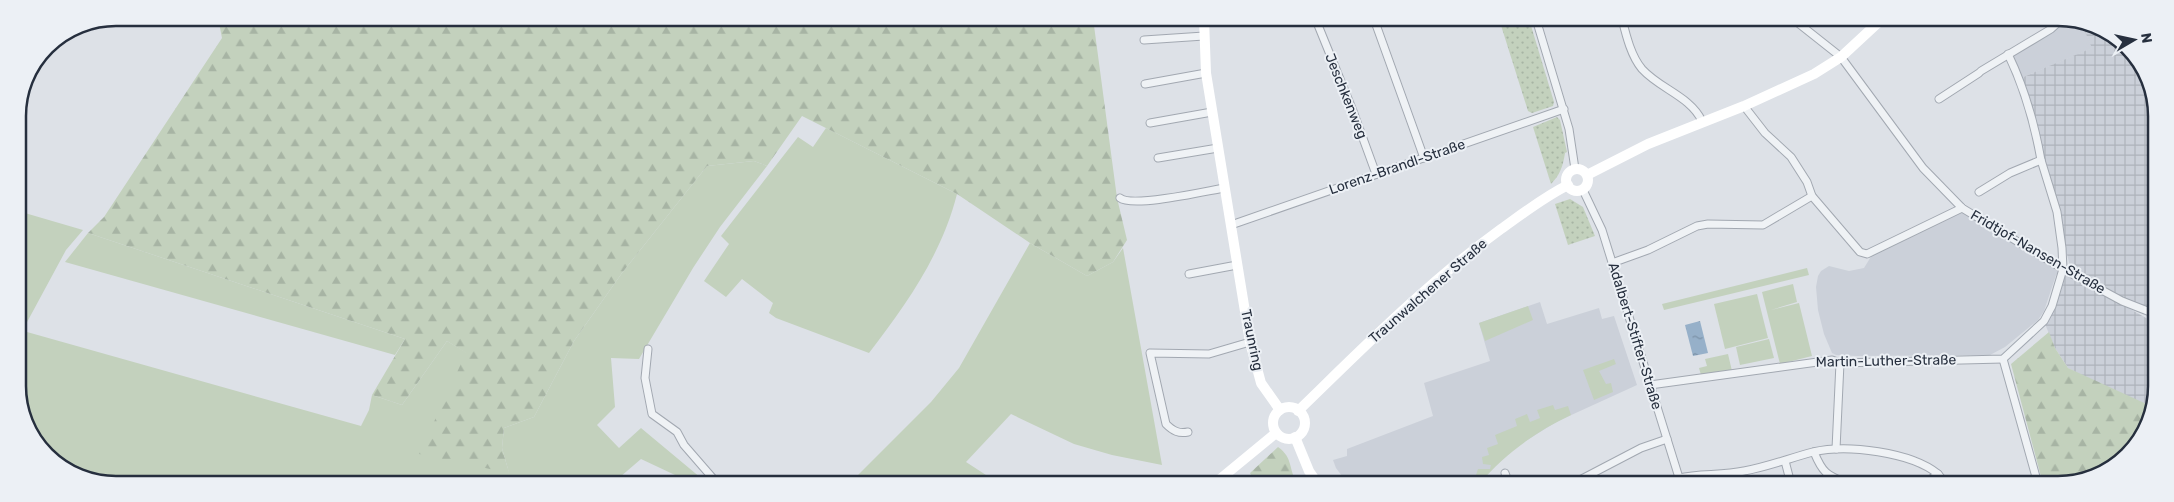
<svg xmlns="http://www.w3.org/2000/svg" width="2174" height="502" viewBox="0 0 2174 502" font-family="Rubik,sans-serif">
<style>
.built{fill:#cbd0d9}
.industrial{fill:url(#industrial-grid)}
.green{fill:#c3d1bd}
.forest{fill:url(#forest-firs)}
.garden{fill:url(#garden-dots)}
.water{fill:url(#water-ripples)}
.lines{fill:none;stroke-linecap:round;stroke-linejoin:round}
.street-casing{stroke:#a2a8b1;stroke-width:9}
.street{stroke:#eff2f5;stroke-width:7}
.secondary{stroke:#fff;stroke-width:10}
.labels{text-anchor:middle;dominant-baseline:central;stroke-width:4;stroke-linejoin:round;paint-order:stroke}
.street-label{font-size:14px;fill:#262f3e;stroke:#ecf0f5}
.rim{fill:none;stroke:#262f3e;stroke-width:2.5}
</style>
<defs>
<pattern id="industrial-grid" width="8" height="8" patternUnits="userSpaceOnUse" patternTransform="scale(1.25)"><rect width="8" height="8" fill="#cbd0d9"/><path d="M0 4h8M4 0v8" fill="none" stroke="#aeb3bb"/></pattern>
<pattern id="forest-firs" width="22" height="20" patternUnits="userSpaceOnUse" patternTransform="scale(1.25)"><rect width="22" height="20" fill="#c3d1bd"/><path d="M5 1l3.5 6h-7zM16 11l3.5 6h-7z" fill="#a7b4a4"/></pattern>
<pattern id="garden-dots" width="8" height="8" patternUnits="userSpaceOnUse" patternTransform="scale(1.25)"><rect width="8" height="8" fill="#c3d1bd"/><path d="M2 2h.1M6 6h.1" fill="none" stroke="#a7b4a4" stroke-width="1.8" stroke-linecap="round"/></pattern>
<pattern id="water-ripples" width="26" height="14" patternUnits="userSpaceOnUse" patternTransform="scale(1.25)"><rect width="26" height="14" fill="#96b0c9"/><path d="M2 4q2-2 4 0t4 0M15 11q2-2 4 0t4 0" fill="none" stroke="#7a90a5"/></pattern>
</defs>
<rect width="100%" height="100%" fill="#dde1e7"/>
<g class="built">
<polygon points="2062,19 2077,19 2086,24 2082,26 2093,48 2021,78 2008,54"/>
<polygon points="1962,208 2063,269 2056,275 2044,311 2038,320 2005,347 1990,355 1856,356 1836,355 1832,353 1824,334 1818,310 1816,287 1818,276 1821,271 1829,266 1849,271 1864,268 1872,255"/>
<polygon points="1540,302 1547,324 1599,308 1602,319 1614,316 1637,385 1556,422 1519,445 1494,467 1479,484 1348,484 1336,468 1333,460 1347,456 1347,449 1433,416 1424,383 1490,361 1479,323"/>
</g>
<g class="industrial">
<polygon points="2086,24 2127,46 2155,97 2155,309 2122,301 2070,266 2021,78 2092,48 2082,25"/>
<polygon points="2066,273 2155,323 2155,405 2150,412 2068,368 2055,348 2045,324"/>
</g>
<g class="green">
<path d="M 826,128 L 957,194 C 942,254 906,305 869,353 L 776,318 L 769,313 L 773,303 L 742,279 L 726,297 L 704,281 L 729,244 L 721,236 L 798,137 L 813,147 Z"/>
<polygon points="754,161 767,166 720,227 693,268 639,359 611,358 615,407 597,425 619,448 641,428 707,483 692,483 641,459 613,483 97,483 47,456 19,405 19,349 27,332 361,426 369,410 372,395 402,405 447,341 467,353 509,473 502,448 504,428 534,417 574,341 622,273 707,166"/>
<polygon points="18,211 83,230 66,250 19,337"/>
<polygon points="88,233 405,339 395,355 65,262"/>
<polygon points="1030,243 1087,276 1113,262 1123,248 1162,465 1112,455 1074,444 1011,414 966,462 986,475 1008,483 850,483 931,402 959,368"/>
<polygon points="1807,268 1809,275 1664,310 1662,304"/>
<polygon points="1793,284 1797,302 1771,310 1799,303 1812,356 1780,364 1762,292"/>
<polygon points="1757,294 1768,338 1725,349 1714,304"/>
<polygon points="1528,306 1533,320 1485,341 1479,323"/>
<polygon points="1769,339 1774,358 1740,365 1736,347"/>
<polygon points="1728,354 1732,371 1701,375 1699,368 1707,366 1705,359"/>
<polygon points="1614,359 1616,364 1599,371 1606,384 1611,383 1613,392 1594,400 1583,370"/>
<path d="M 1553,405 L 1555,410 L 1568,406 L 1571,415 C 1535,432 1505,454 1479,484 L 1473,484 L 1478,469 L 1490,469 L 1491,465 L 1483,464 L 1482,457 L 1489,455 L 1487,448 L 1498,444 L 1495,435 L 1517,426 L 1515,419 L 1527,414 L 1530,422 L 1540,418 L 1537,410 Z"/>
</g>
<g class="forest">
<polygon points="218,18 1093,18 1117,198 1127,240 1113,262 1087,276 1030,243 957,194 802,116 767,166 754,161 707,166 622,273 574,341 534,417 504,428 502,448 509,473 419,454 466,353 447,341 402,405 372,395 405,339 88,233 104,217 222,38"/>
<polygon points="2049,332 2055,348 2068,368 2153,407 2123,460 2064,484 2043,484 2011,364"/>
<path d="M 1278,447 C 1294,458 1288,471 1298,484 L 1255,484 L 1250,473 Z"/>
</g>
<g class="garden">
<polygon points="1499,19 1529,19 1554,102 1553,106 1532,113 1528,111"/>
<path d="M 1557,117 L 1560,120 L 1567,152 L 1565,153 C 1563,166 1560,175 1551,184 L 1533,127 Z"/>
<polygon points="1570,199 1583,207 1595,236 1568,245 1555,204"/>
</g>
<polygon class="water" points="1700,321 1708,353 1693,356 1685,325"/>
<g class="lines">
<g class="street-casing">
<g id="street">
<polyline points="1322,19 1318,25 1353,111 1376,174"/>
<polyline points="1374,19 1424,158"/>
<polyline points="1536,19 1569,129 1575,169"/>
<path d="M 1622,19 C 1626,35 1631,56 1642,69 C 1660,89 1690,96 1702,121"/>
<polyline points="1793,19 1841,57 1923,168 1962,208 2063,269 2122,301 2155,314"/>
<polyline points="1144,40 1204,36"/>
<polyline points="1981,71 2051,29 2062,19"/>
<polyline points="1145,84 1206,73"/>
<polyline points="1939,99 1979,73"/>
<polyline points="1744,106 1765,133 1791,157 1807,182 1812,196 1860,252 1867,254 1962,208"/>
<polyline points="1150,123 1212,112"/>
<polyline points="1158,158 1218,148"/>
<polyline points="1583,190 1602,230 1681,484"/>
<path d="M 1979,192 L 2010,173 L 2041,160 C 2034,121 2025,89 2008,54"/>
<path d="M 1120,198 C 1133,208 1206,191 1224,188"/>
<polyline points="1231,225 1564,109"/>
<polyline points="1612,263 1648,250 1697,226 1708,224 1763,225 1812,196"/>
<polyline points="1189,274 1237,265"/>
<polyline points="648,349 645,378 652,414 677,432 684,445 717,483"/>
<polyline points="2003,359 2038,484"/>
<polyline points="1650,385 1832,360 1840,363 2003,359 2044,321 2052,306 2063,269 2062,248 2057,212 2041,160"/>
<path d="M 1188,432 C 1179,434 1173,431 1166,424 L 1150,353 L 1209,354 L 1250,342"/>
<polyline points="1836,449 1840,363"/>
<path d="M 1814,452 C 1823,474 1827,475 1848,484"/>
<polyline points="1785,461 1791,484"/>
<polyline points="1505,473 1509,484"/>
<polyline points="1938,474 1946,484"/>
<path d="M 1679,478 C 1700,473 1722,476 1744,471 C 1767,467 1790,458 1813,452 C 1847,444 1911,452 1938,474 L 1924,484"/>
<polyline points="1572,484 1641,448 1667,439"/>
</g>
</g>
<use href="#street" class="street"/>
<g class="secondary">
<polyline points="1204,19 1206,73 1250,342 1261,383 1280,410"/>
<circle cx="1577" cy="180" r="11"/>
<polyline points="1587,175 1648,144 1744,106 1814,74 1841,57 1882,19"/>
<circle cx="1289" cy="423" r="16"/>
<path d="M 1298,411 C 1363,348 1427,283 1501,229 C 1522,214 1544,197 1568,185"/>
<polyline points="1295,437 1309,471 1318,484"/>
<polyline points="1214,484 1276,433"/>
</g>
</g>
<g class="labels">
<g class="street-label">
<text transform="translate(1346 96) rotate(68)">Jeschkenweg</text>
<text transform="translate(1397 167) rotate(-19)">Lorenz-Brandl-Straße</text>
<text transform="translate(2038 252) rotate(30)">Fridtjof-Nansen-Straße</text>
<text transform="translate(1428 291) rotate(-41)">Traunwalchener Straße</text>
<text transform="translate(1635 336) rotate(73)">Adalbert-Stifter-Straße</text>
<text transform="translate(1252 340) rotate(78)">Traunring</text>
<text transform="translate(1886 361) rotate(-1)">Martin-Luther-Straße</text>
</g>
</g>
<path d="M0 0H2174V502H0ZM116 26H2058A90 90 0 0 1 2148 116V386A90 90 0 0 1 2058 476H116A90 90 0 0 1 26 386V116A90 90 0 0 1 116 26Z" fill="#ecf0f5" fill-rule="evenodd"/>
<path class="rim" d="M116 26H2058A90 90 0 0 1 2148 116V386A90 90 0 0 1 2058 476H116A90 90 0 0 1 26 386V116A90 90 0 0 1 116 26Z"/>
<g transform="translate(2134 40) rotate(81)" stroke="#ecf0f5" stroke-width="4" paint-order="stroke">
<path d="M0-4L9 19L0 12L-9 19Z" fill="#262f3e"/>
<text y="-8" font-size="14" font-weight="bold" text-anchor="middle" fill="#262f3e">N</text>
</g>
</svg>
